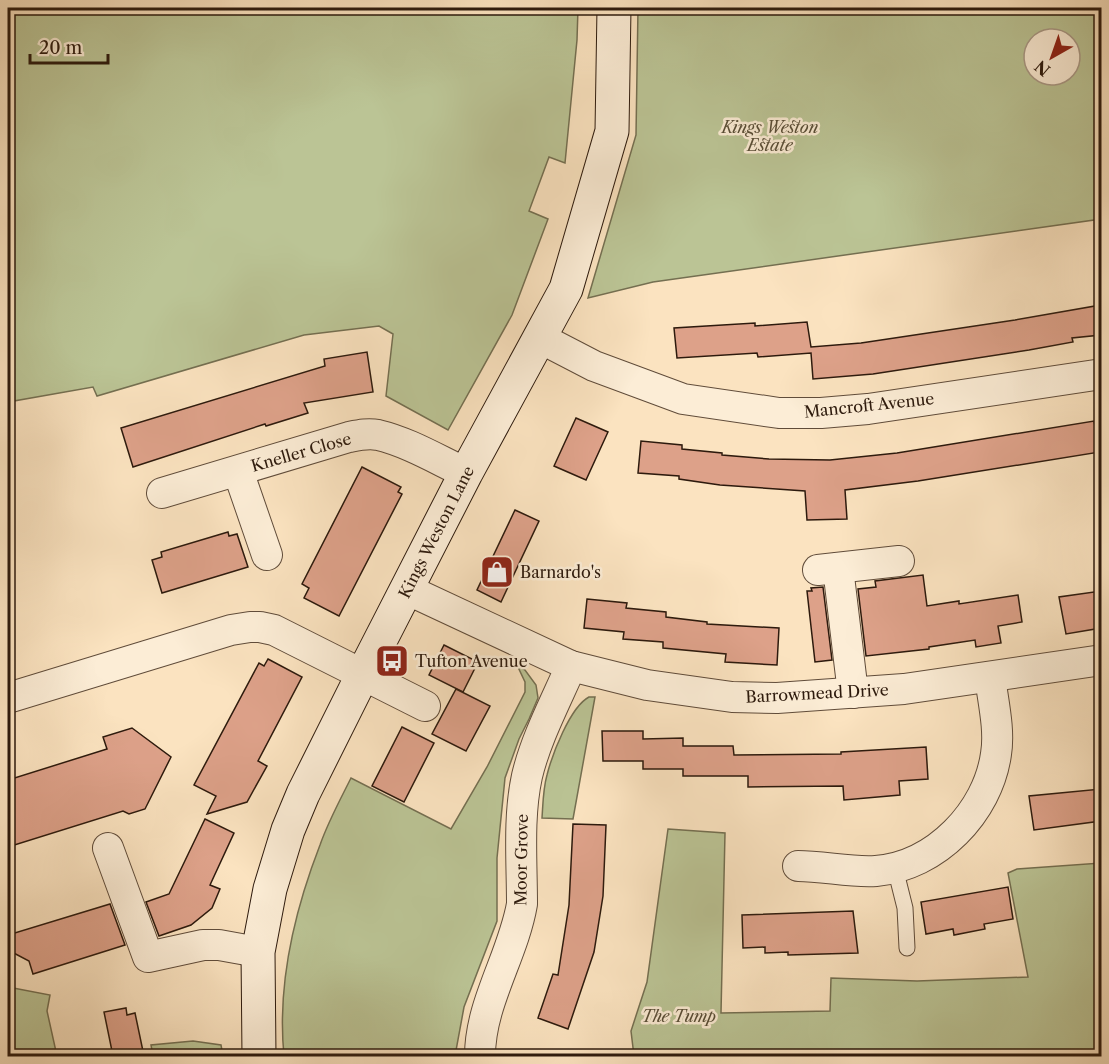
<svg xmlns="http://www.w3.org/2000/svg" width="1109" height="1064" viewBox="0 0 1109 1064" font-family="'Libre Caslon Text',serif">
<style>
.green{fill:#bbc495;stroke:#746f51;stroke-width:1.5;fill-rule:evenodd}
.building{fill:#dda189;stroke:#2d1a0d;stroke-width:1.5}
.lines{fill:none;stroke-linecap:round;stroke-linejoin:round}
.lane-casing{stroke:#604c3a;stroke-width:17}
.street-casing{stroke:#604c3a;stroke-width:32}
.secondary-casing{stroke:#2d1a0d;stroke-width:35}
.lane{stroke:#fcedd6;stroke-width:15}
.street{stroke:#fcedd6;stroke-width:30}
.secondary{stroke:#fcedd6;stroke-width:33}
.labels{text-anchor:middle;dominant-baseline:central;stroke-width:5;stroke-linejoin:round;paint-order:stroke}
.park-label{font-size:16px;font-style:italic;fill:#584d36;stroke:#fcedd6}
.street-label{font-size:16px;fill:#2d1a0d;stroke:#fcedd6}
.poi-label{font-size:16px;fill:#2d1a0d;stroke:#fcedd6;text-anchor:start}
</style>
<rect width="100%" height="100%" fill="#fbe3c0"/>
<filter id="stains"><feTurbulence type="fractalNoise" baseFrequency=".00333" numOctaves="4"/><feColorMatrix values="0 0 0 0 .2 0 0 0 0 .09 0 0 0 0 .02 0 0 0 .5 -.17"/></filter>
<radialGradient id="worn" r=".72"><stop offset=".6" stop-color="#630" stop-opacity="0"/><stop offset="1" stop-color="#630" stop-opacity=".3"/></radialGradient>
<g class="green">
<polygon points="8,8 578,8 577,40 565,163 549,157 529,211 548,219 512,315 448,430 386,396 393,334 379,326 304,335 97,396 93,387 8,402"/>
<path d="M 638,8 L 1101,8 L 1101,219 L 653,282 L 588,298 L 636,135 ZM 1034,39 L 1070,39 L 1070,75 L 1034,75 Z"/>
<path d="M 517,665 L 525,670 L 536,685 L 538,698 L 529,719 L 519,739 L 505,778 L 497,858 L 497,921 L 464,1007 L 455,1056 L 284,1056 C 277,985 294,912 320,845 C 328,822 340,800 351,778 L 451,829 L 487,767 L 525,692 L 525,682 Z"/>
<path d="M 589,697 L 595,697 L 573,819 L 542,818 C 543,804 543,789 547,775 C 552,755 570,707 589,697 Z"/>
<polygon points="668,829 725,833 721,1013 830,1011 831,978 917,981 1028,977 1008,873 1017,869 1101,863 1101,1056 634,1056 631,1031 647,982"/>
<polygon points="8,987 50,995 47,1011 57,1056 8,1056"/>
<polygon points="193,1041 221,1045 223,1056 153,1056 151,1045"/>
</g>
<g class="building">
<polygon points="1101,305 1101,335 1072,338 1073,342 1029,350 873,374 813,379 811,353 758,357 757,353 677,358 674,328 755,323 755,326 807,322 811,347 861,343 1015,320"/>
<polygon points="367,352 373,392 304,403 308,413 266,426 265,424 133,467 121,428 325,366 324,359"/>
<polygon points="576,418 608,432 586,480 554,466"/>
<polygon points="1094,421 1100,452 918,481 845,490 847,519 807,520 805,491 720,485 679,479 679,476 638,473 641,441 682,445 682,449 722,453 722,455 769,459 830,460 897,453"/>
<polygon points="362,467 401,487 398,492 402,494 339,616 304,598 309,588 302,584"/>
<polygon points="515,510 539,521 501,602 477,590"/>
<polygon points="228,532 229,536 237,534 248,567 162,593 152,560 162,557 161,552"/>
<polygon points="923,575 927,606 959,601 959,604 1018,595 1022,622 998,626 1001,643 976,647 975,640 929,647 929,649 866,656 858,589 876,587 875,581"/>
<polygon points="823,587 832,660 815,662 807,591 812,591 811,588"/>
<polygon points="1101,591 1101,628 1066,634 1059,597"/>
<polygon points="587,599 627,603 626,608 666,612 666,617 707,622 707,624 779,628 777,665 725,662 726,654 663,648 663,642 623,639 624,632 584,628"/>
<polygon points="444,645 478,662 463,692 429,675"/>
<polygon points="268,659 302,677 258,761 267,766 247,802 207,814 216,796 194,785 259,663 264,666"/>
<polygon points="456,689 490,706 466,751 432,734"/>
<polygon points="402,727 434,743 404,802 372,786"/>
<polygon points="132,728 171,757 145,809 129,814 123,811 8,847 8,780 107,749 103,737"/>
<polygon points="602,731 643,731 643,739 683,738 683,746 733,746 734,755 841,754 841,752 926,747 928,779 899,781 900,795 844,800 843,786 748,787 748,776 683,776 683,769 643,769 643,761 603,761"/>
<polygon points="1101,789 1101,821 1034,830 1029,796"/>
<polygon points="205,819 234,833 210,885 220,889 212,908 191,925 159,936 146,902 169,894"/>
<polygon points="573,824 606,825 603,896 594,952 568,1029 538,1018 553,974 558,975 569,905"/>
<polygon points="1008,887 1013,919 984,924 985,929 954,935 953,929 926,934 921,902"/>
<polygon points="110,904 125,945 33,974 29,961 8,950 8,935"/>
<polygon points="853,911 858,953 788,955 788,952 765,953 765,947 743,948 742,915"/>
<polygon points="126,1008 127,1015 135,1013 144,1056 113,1056 104,1012"/>
</g>
<g class="lines">
<g class="lane-casing">
<polyline id="lane" points="895,868 905,908 907,948"/>
</g>
<g class="street-casing">
<g id="street">
<polyline points="540,338 594,366 683,399 779,413 821,413 868,409 1102,374"/>
<polyline points="238,471 267,555"/>
<path d="M 162,493 L 349,437 C 359,435 368,433 378,435 C 408,442 438,460 466,473"/>
<polyline points="838,568 853,693"/>
<polyline points="818,570 899,561"/>
<polyline points="406,589 571,666 647,685 732,697 777,698 904,689 1102,660"/>
<polyline points="8,698 231,630 250,627 260,627 274,630 425,706"/>
<polyline points="108,848 148,957 203,945 219,945 258,952"/>
<path d="M 798,866 C 823,866 853,873 876,871 C 936,866 988,812 996,754 C 1000,730 993,701 990,677"/>
<path d="M 480,1056 C 480,1003 513,956 522,904 C 522,862 518,817 527,776 C 536,738 556,701 571,666"/>
</g>
</g>
<g class="secondary-casing">
<polyline id="secondary" points="259,1056 258,952 270,889 288,830 303,794 363,674 466,473 566,289 612,131 614,8"/>
</g>
<use href="#lane" class="lane"/>
<use href="#street" class="street"/>
<use href="#secondary" class="secondary"/>
</g>
<defs>
<g id="shop-square" transform="scale(1.725)"><rect x="-9" y="-9" width="18" height="18" rx="4" fill="#8f2418" stroke="#fcedd6"/><path d="M-5-2.5h2.3a2.7 3.5 0 0 1 5.4 0H5L5.5 6h-11ZM-1.5-2.5h3a1.5 2.3 0 0 0-3 0Z" fill="#fff"/></g>
<g id="bus-square" transform="scale(1.725)"><rect x="-9" y="-9" width="18" height="18" rx="4" fill="#8f2418" stroke="#fcedd6"/><path d="M-5-6H5V4H4V6H2V4H-2V6H-4V4H-5ZM-3.5-4V0h7V-4ZM-3.5 1.2v1.5H-2V1.2ZM2 1.2v1.5H3.5V1.2Z" fill="#fff"/></g>
</defs>
<g fill-rule="evenodd">
<use href="#shop-square" x="497" y="572"/>
<use href="#bus-square" x="392" y="661"/>
</g>
<g class="labels">
<g class="park-label">
<text x="770" y="127">Kings Weston<tspan x="770" dy="18">Estate</tspan></text>
<text x="679" y="1016">The Tump</text>
</g>
<g class="street-label">
<text transform="translate(869 405) rotate(-6)">Mancroft Avenue</text>
<text transform="translate(301 452) rotate(-16)">Kneller Close</text>
<text transform="translate(436 532) rotate(-63)">Kings Weston Lane</text>
<text transform="translate(817 693) rotate(-3)">Barrowmead Drive</text>
<text transform="translate(521 860) rotate(-89)">Moor Grove</text>
</g>
<g class="poi-label">
<text x="520" y="572">Barnardo's</text>
<text x="415" y="661">Tufton Avenue</text>
</g>
</g>
<rect width="1109" height="1064" fill="none" stroke="#fbe3c0" stroke-width="30"/>
<rect x="9" y="9" width="1091" height="1046" fill="none" stroke="#2d1a0d" stroke-width="3"/>
<rect x="15" y="15" width="1079" height="1034" fill="none" stroke="#2d1a0d" stroke-width="1.5"/>
<g transform="translate(1052 57) rotate(220)"><circle r="28" fill="#fcedd6" stroke="#a99986" stroke-width="1.5"/>
<path d="M0-4.5L10 22L0 15L-10 22Z" fill="#8f2418"/>
<text y="-9" font-size="16" font-weight="bold" text-anchor="middle" fill="#2d1a0d">N</text>
</g>
<path d="M30 54v9h78v-9" fill="none" stroke="#2d1a0d" stroke-width="3"/>
<text x="39" y="54" font-size="18" fill="#2d1a0d" stroke="#fcedd6" stroke-width="4.5" paint-order="stroke">20 m</text>
<rect width="100%" height="100%" filter="url(#stains)"/>
<rect width="100%" height="100%" fill="url(#worn)"/>
</svg>
